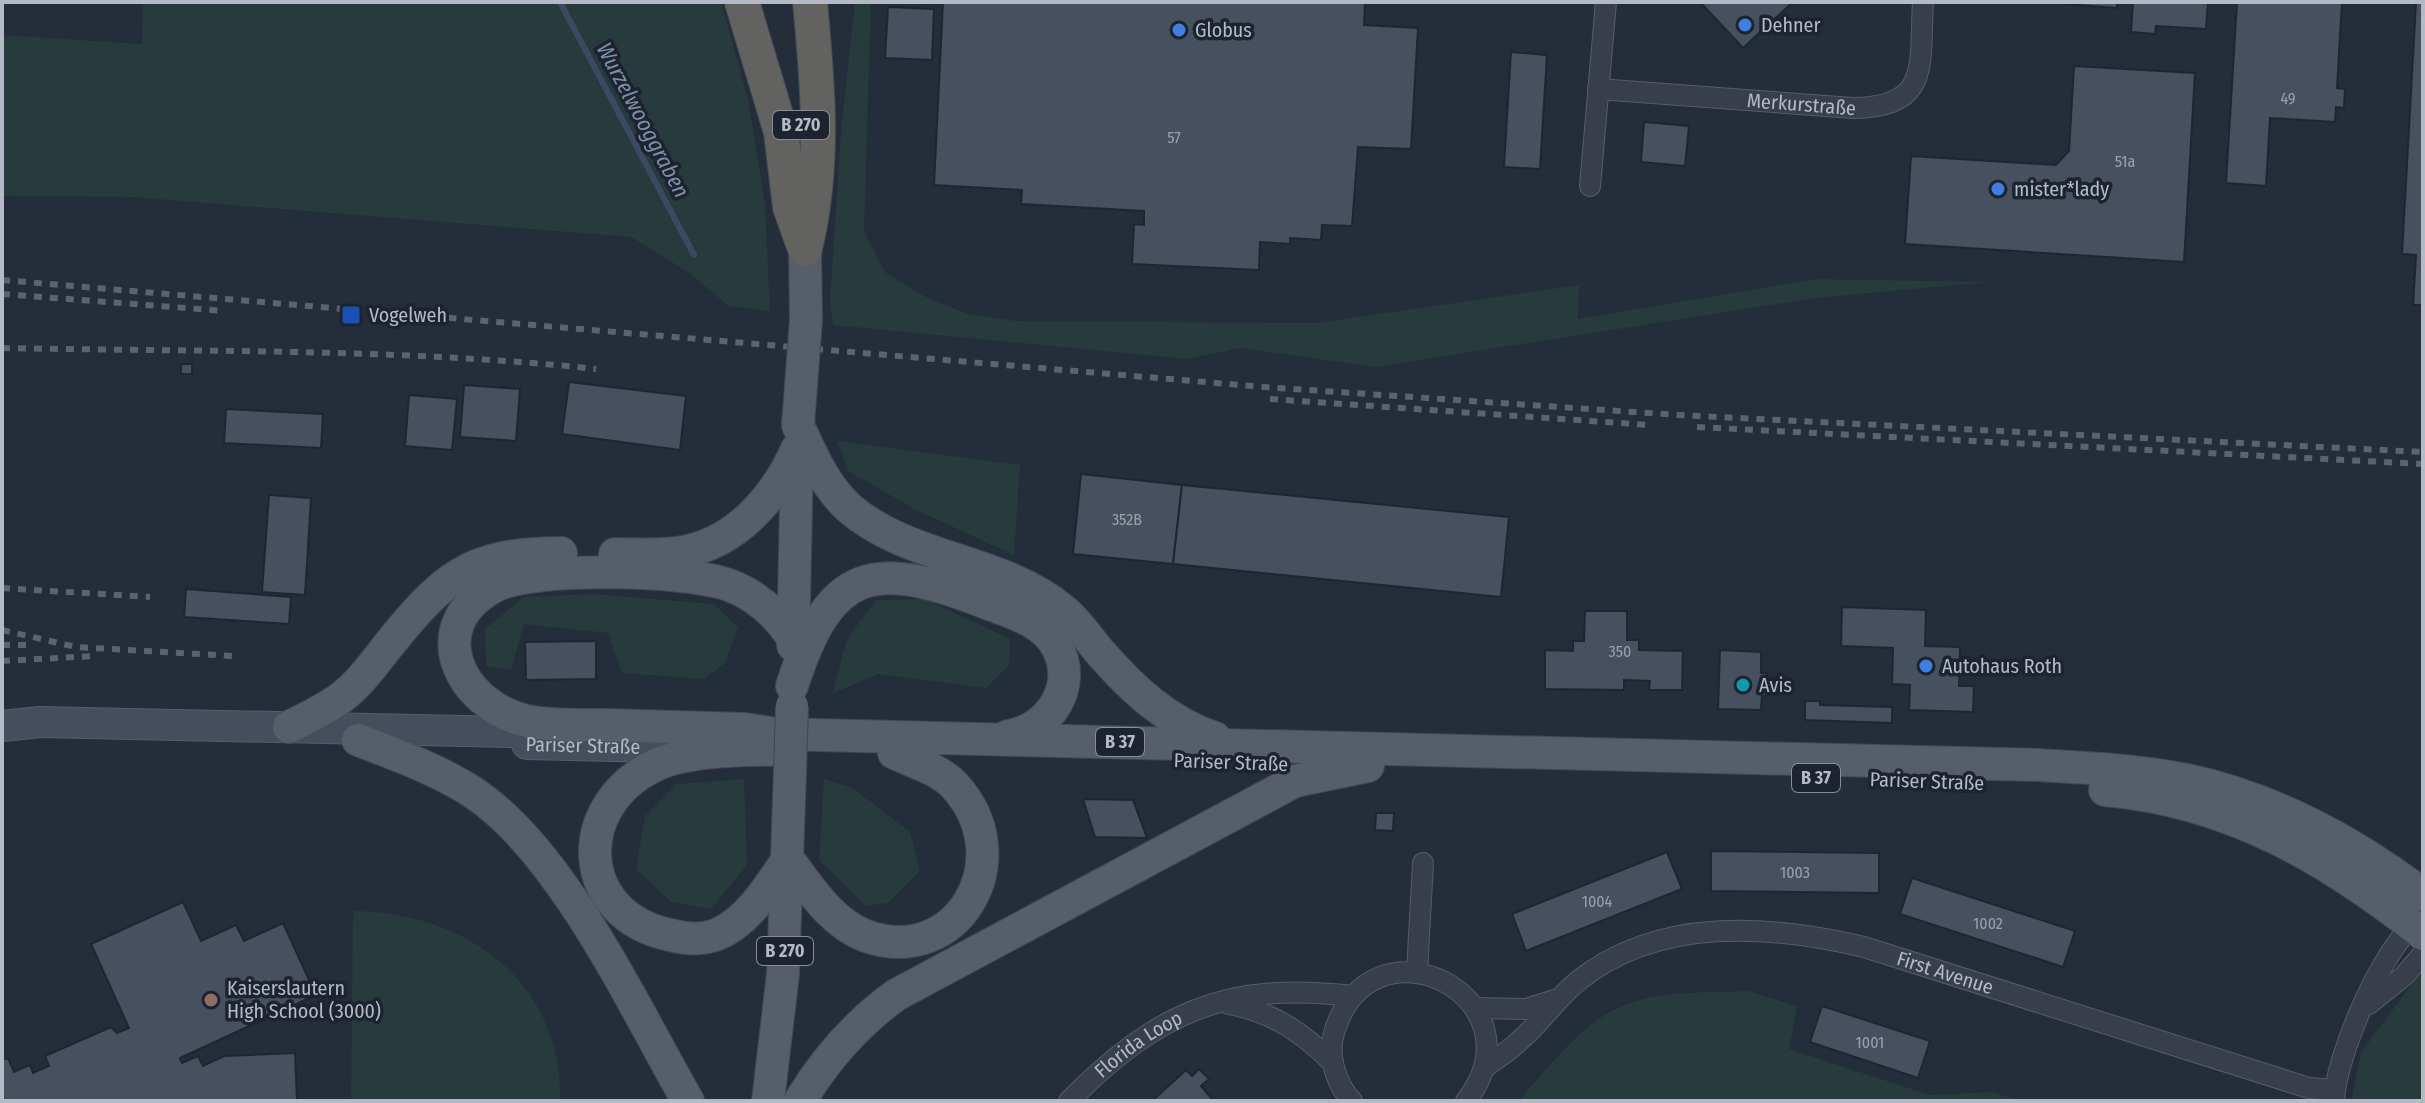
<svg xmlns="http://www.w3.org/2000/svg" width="2425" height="1103" viewBox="0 0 2425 1103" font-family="'Fira Sans Condensed',sans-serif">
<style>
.green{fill:#273a3c}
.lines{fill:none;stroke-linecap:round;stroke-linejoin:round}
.stream{stroke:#3b4a62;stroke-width:6}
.building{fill:#46505e;stroke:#1f2631;stroke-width:2}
.minor-casing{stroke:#565d68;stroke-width:22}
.secondary-casing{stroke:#565d68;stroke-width:32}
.primary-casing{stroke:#414853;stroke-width:34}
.trunk-casing{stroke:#434a55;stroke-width:36}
.minor{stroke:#383f4a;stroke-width:20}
.secondary{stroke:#464e5d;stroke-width:30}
.primary{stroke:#565e6a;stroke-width:32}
.trunk{stroke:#626260;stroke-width:34}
.rail{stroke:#5a6371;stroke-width:6;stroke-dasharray:8 8;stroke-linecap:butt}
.primary-bridge-casing{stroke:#414853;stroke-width:34;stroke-linecap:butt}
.primary-bridge{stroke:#565e6a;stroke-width:32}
.shop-dot{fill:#3f7fe0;stroke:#1d242f;stroke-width:3}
.transit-dot{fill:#1a4fb4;stroke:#1d242f;stroke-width:3}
.culture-dot{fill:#0f9aa8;stroke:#1d242f;stroke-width:3}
.education-dot{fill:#8d6e63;stroke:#1d242f;stroke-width:3}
.labels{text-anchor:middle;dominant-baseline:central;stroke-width:7;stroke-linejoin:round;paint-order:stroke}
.number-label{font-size:16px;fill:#98a0ac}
.shield{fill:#1d242f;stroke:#868d99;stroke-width:2}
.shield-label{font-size:18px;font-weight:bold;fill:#b3bac6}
.poi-label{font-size:20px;fill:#b3bac6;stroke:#1d242f;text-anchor:start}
.street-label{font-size:20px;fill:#b3bac6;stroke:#1d242f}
.water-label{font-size:22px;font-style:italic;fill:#7d8fab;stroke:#1d242f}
</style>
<rect width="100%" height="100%" fill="#242d3a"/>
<g class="green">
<polygon points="143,2 721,2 748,99 765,204 770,311 728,306 691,274 631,237 132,197 2,196 2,35 142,44"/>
<polygon points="855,2 871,2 864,231 885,272 924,296 968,314 1016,321 1317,323 1579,285 1578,319 1815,279 1990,282 1815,298 1375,367 1240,348 1187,359 833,325 830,300 841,131"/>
<polygon points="837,441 1020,465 1014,555 916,510 848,471"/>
<polygon points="593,594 714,604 738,628 725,663 704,679 622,673 608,633 524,624 511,670 486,666 485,629 524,597"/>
<polygon points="925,599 1010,639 1009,665 986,688 878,674 832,694 847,639 876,600"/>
<polygon points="744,779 747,865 711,909 671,902 636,869 645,816 676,784"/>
<polygon points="824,779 851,787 910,832 920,871 888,903 866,906 819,860"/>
<path d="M 353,911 C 464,912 563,980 560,1101 L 351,1101 Z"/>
<polygon points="2419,975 2423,978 2423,1101 2351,1101 2361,1052"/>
<path d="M 1748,991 L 1797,1006 L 1789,1049 L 1930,1095 L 1992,1092 L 2021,1101 L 1518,1101 C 1549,1068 1581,1022 1624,1005 C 1663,990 1708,993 1748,991 Z"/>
</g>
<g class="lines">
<polyline class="stream" points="560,2 694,255"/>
</g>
<g class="building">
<polygon points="943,2 1365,2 1364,25 1418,28 1411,149 1358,147 1352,226 1322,225 1321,240 1290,238 1290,244 1260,242 1259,270 1132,264 1134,224 1144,225 1144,211 1021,204 1022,190 934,185"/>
<polygon points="1700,2 1793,2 1743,48"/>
<polygon points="2041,2 2117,2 2117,8"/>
<polygon points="2133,2 2208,2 2206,29 2156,26 2155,34 2131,32"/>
<polygon points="2237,2 2342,2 2337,88 2345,89 2344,108 2336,107 2335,122 2270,118 2266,186 2226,183"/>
<polygon points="2416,2 2423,2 2423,305 2413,305 2416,255 2402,254"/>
<polygon points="888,7 934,9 932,60 885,58"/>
<polygon points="1511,52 1547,55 1540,169 1504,167"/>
<polygon points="2074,66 2195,73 2184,262 1905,244 1911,156 2056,165 2069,151"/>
<polygon points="1644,122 1689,126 1685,166 1641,162"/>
<rect x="181" y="364" width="11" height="10"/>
<polygon points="569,382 686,396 680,450 562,434"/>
<polygon points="464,385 520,389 516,441 460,437"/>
<polygon points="409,395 457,399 452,450 405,446"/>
<polygon points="226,409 323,414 321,448 224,443"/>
<polygon points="1081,474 1182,485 1173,564 1073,554"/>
<polygon points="1182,485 1509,517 1501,597 1173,564"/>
<polygon points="269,495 311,498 305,595 262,592"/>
<polygon points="186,589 291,597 289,624 184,617"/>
<polygon points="1842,607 1926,610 1925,646 1960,647 1959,686 1974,686 1973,712 1909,710 1910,685 1892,684 1893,648 1841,646"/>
<polygon points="1585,611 1627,611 1627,640 1639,640 1639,650 1683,651 1682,690 1649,690 1650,681 1624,680 1624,690 1545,689 1545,650 1573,651 1573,641 1584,641"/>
<polygon points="596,641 596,679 526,680 525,642"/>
<polygon points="1720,650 1761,652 1761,673 1767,673 1766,696 1762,696 1761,710 1718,709"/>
<polygon points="1805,701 1820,701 1820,705 1892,707 1892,723 1805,720"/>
<polygon points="1083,799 1133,800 1147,838 1095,837"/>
<polygon points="1376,813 1394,813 1393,831 1375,830"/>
<polygon points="1711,851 1879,853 1879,893 1711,891"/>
<polygon points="1667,852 1682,889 1526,951 1512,914"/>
<polygon points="1912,878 2075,931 2063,967 1900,914"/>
<polygon points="183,902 201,941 236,925 244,941 283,923 316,995 180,1058 182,1063 198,1056 203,1066 224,1056 295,1053 297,1101 2,1101 2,1060 8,1058 14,1072 30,1065 33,1073 49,1066 45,1056 111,1027 117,1033 129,1028 91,944"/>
<polygon points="1822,1006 1930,1041 1918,1078 1810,1042"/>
<polygon points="1199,1069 1209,1079 1201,1086 1212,1099 1210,1101 1152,1101 1186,1070 1192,1076"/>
</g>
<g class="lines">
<g class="minor-casing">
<g id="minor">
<path id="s1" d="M 1598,89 L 1853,108 C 1932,107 1919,64 1923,2"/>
<polyline points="1590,186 1606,2"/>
<polyline points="1417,972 1423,863"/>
<path d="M 1229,1004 C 1272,1012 1302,1032 1333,1063"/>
<polyline points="2369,1004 2404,976 2423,954"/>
<polyline points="1475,1008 1526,1009 1558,999"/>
<path id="s2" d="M 1484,1068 C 1496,1059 1508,1052 1518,1042 C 1540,1024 1556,999 1578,981 C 1659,916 1770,925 1864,947 L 2309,1088 L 2334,1090"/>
<path id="s3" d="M 1069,1101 C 1157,1012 1227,981 1353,996"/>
<path d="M 1352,1101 C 1336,1084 1327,1056 1334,1033 C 1370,909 1546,997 1466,1101"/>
<path d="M 2334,1101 C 2335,1058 2383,945 2419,920"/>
</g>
</g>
<g class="secondary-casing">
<g id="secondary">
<polyline points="2,726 40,722 551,733"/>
<path id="s4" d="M 527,744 L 699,748"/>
</g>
</g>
<g class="primary-casing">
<g id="primary">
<polyline points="805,249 806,320"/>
<path d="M 798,425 C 811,454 825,486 849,508 C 909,560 1002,559 1063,610 C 1077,621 1088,638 1099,651 C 1132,689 1167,722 1215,738"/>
<path d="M 615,554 C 638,554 661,556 683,552 C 738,542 776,496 797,449"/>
<path d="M 793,638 C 777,614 756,595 729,585 C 687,570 534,566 495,586 C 421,625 458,705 527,721 C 552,726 579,725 605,725 C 652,726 698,728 745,729 L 777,734 L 2039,765 C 2089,768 2138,770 2187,780 C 2272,798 2355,842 2423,895"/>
<polyline points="793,645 797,460"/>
<path d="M 792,686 C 830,567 873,559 984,602 C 1009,612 1042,620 1056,645 C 1079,685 1050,730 1008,736"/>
<path d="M 289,727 C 307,718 326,709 342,697 C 360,683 373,665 387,647 C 443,578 468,553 561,553"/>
<path d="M 358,740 C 397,755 439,770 474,793 C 563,853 634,1007 688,1101"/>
<path d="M 787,750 C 752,749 685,750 654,766 C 571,806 575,915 670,935 C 685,939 703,940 718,934 C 749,921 770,885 788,859"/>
<path d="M 2105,790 C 2230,801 2327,858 2423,934"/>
<path d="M 788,859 C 809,887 831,923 866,936 C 958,969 1022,858 954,785 C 939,769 913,762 894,753"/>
<polyline points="768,1101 783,974 790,771"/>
<path d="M 800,1101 C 826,1058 856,1024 896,995 L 1295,781 L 1368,766"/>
</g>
</g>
<g class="trunk-casing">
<g id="trunk">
<polyline points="742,2 781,132 790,207 805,249"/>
<path d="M 805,248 C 825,166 818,86 810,2"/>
</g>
</g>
<use href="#minor" class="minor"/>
<use href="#secondary" class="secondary"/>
<use href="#primary" class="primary"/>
<use href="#trunk" class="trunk"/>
<g class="rail">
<polyline points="2,280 1264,387 1678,415 2423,452"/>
<polyline points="2,294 225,311"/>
<path d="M 2,348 C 200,352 400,348 596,369"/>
<polyline points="1270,399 1649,425"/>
<polyline points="1697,427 2423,464"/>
<polyline points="2,588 150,597"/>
<polyline points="2,630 76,647 233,656"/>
<polyline points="2,645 32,645"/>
<polyline points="2,661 94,656"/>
</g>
<g class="primary-bridge-casing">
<g id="primary-bridge">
<polyline points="798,425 806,320"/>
<polyline points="790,771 792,706"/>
</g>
</g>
<use href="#primary-bridge" class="primary-bridge"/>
</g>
<g class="shop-dot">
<circle cx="1745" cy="25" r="8"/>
<circle cx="1179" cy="30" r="8"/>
<circle cx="1998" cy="189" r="8"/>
<circle cx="1926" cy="666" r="8"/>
</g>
<rect class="transit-dot" x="341" y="305" width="20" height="20" rx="4"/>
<circle class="culture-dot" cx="1743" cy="685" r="8"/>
<circle class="education-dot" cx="211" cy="1000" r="8"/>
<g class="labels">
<g class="number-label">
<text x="2288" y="98">49</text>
<text x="1174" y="137">57</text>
<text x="2125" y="161">51a</text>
<text x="1127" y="519">352B</text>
<text x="1620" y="651">350</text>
<text x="1795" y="872">1003</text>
<text x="1597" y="901">1004</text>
<text x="1988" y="923">1002</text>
<text x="1870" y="1042">1001</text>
</g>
<g class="shield">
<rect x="773" y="111" width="56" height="28" rx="6"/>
<rect x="1096" y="728" width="48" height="28" rx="6"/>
<rect x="1792" y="764" width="48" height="28" rx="6"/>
<rect x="757" y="937" width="56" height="28" rx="6"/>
</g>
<g class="shield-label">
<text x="801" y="125">B 270</text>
<text x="1120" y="742">B 37</text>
<text x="1816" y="778">B 37</text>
<text x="785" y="951">B 270</text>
</g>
<g class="poi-label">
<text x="1761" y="25">Dehner</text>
<text x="1195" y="30">Globus</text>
<text x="2014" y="189">mister*lady</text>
<text x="369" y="315">Vogelweh</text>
<text x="1942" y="666">Autohaus Roth</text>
<text x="1759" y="685">Avis</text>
<text x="227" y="988">Kaiserslautern<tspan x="227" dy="23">High School (3000)</tspan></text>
</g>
<g class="street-label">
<text stroke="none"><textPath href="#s1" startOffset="204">Merkurstraße</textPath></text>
<text stroke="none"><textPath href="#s4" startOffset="56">Pariser Straße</textPath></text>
<text transform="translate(1231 762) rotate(2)">Pariser Straße</text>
<text transform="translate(1927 781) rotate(2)">Pariser Straße</text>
<text stroke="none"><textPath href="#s2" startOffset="512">First Avenue</textPath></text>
<text stroke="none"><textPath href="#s3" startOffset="90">Florida Loop</textPath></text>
</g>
<g class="water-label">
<text transform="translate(643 120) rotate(62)">Wurzelwooggraben</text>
</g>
</g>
<rect width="2425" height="1103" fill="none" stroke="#b3bac6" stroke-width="8"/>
</svg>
